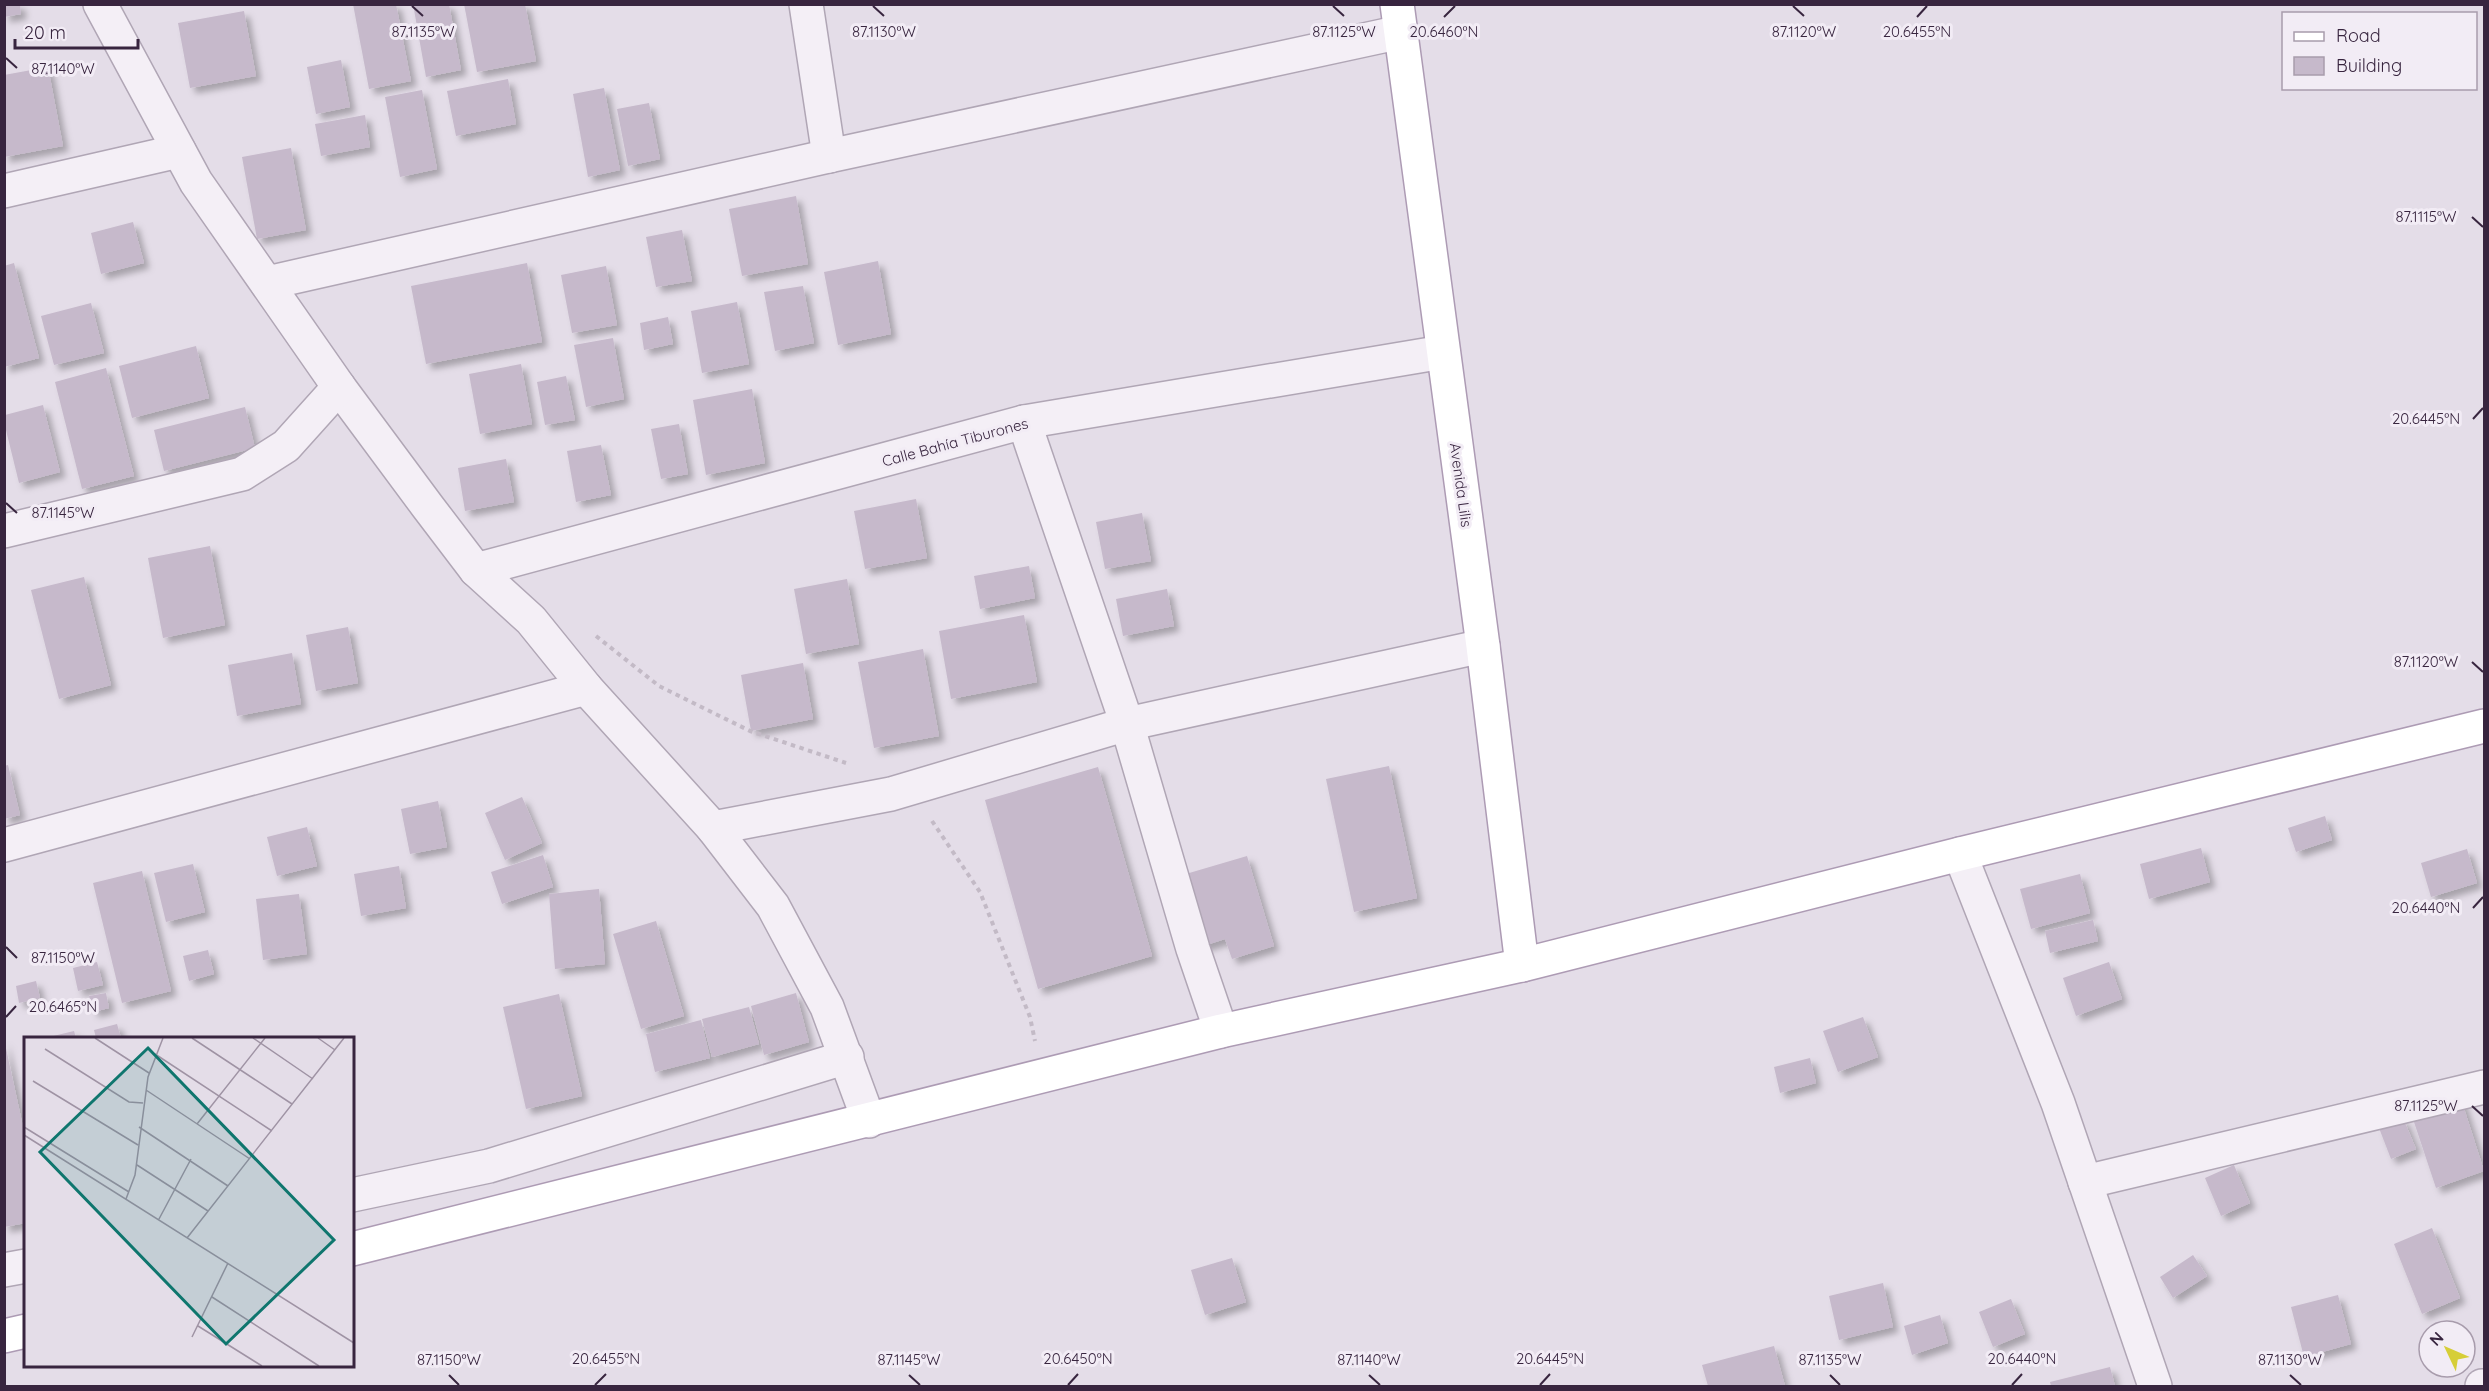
<svg xmlns="http://www.w3.org/2000/svg" width="2489" height="1391" viewBox="0 0 2489 1391" font-family="Quicksand,sans-serif">
<style>
.building{fill:#c6b9cb;filter:url(#shadow)}
.lines{fill:none;stroke-linecap:round;stroke-linejoin:round}
.minor-casing{stroke:#b0a6b5;stroke-width:36}
.major-casing{stroke:#ad9bb4;stroke-width:36}
.path{stroke:#c3bac6;stroke-width:4;stroke-dasharray:4.5 4.5;stroke-linecap:butt}
.minor{stroke:#f4eff6;stroke-width:33}
.major{stroke:#fff;stroke-width:33}
.ticks{fill:none;stroke:#38253f;stroke-width:2}
.labels{text-anchor:middle;dominant-baseline:central;stroke-width:6;stroke-linejoin:round;paint-order:stroke}
.street-label{font-size:15px;fill:#38253f;stroke:#f2ecf5}
.inset-road{fill:none;stroke:#9f93a4;stroke-width:1.5}
.view{fill:#0f766e;fill-opacity:0.15;stroke:#0f766e;stroke-width:3}
.inset-edge{fill:none;stroke:#38253f;stroke-width:3}
.ticks-label{font-size:15px;text-anchor:middle;fill:#38253f;stroke:#f2ecf5;stroke-width:6;stroke-linejoin:round;paint-order:stroke}
</style>
<defs>
<filter id="shadow"><feDropShadow dx="5.5" dy="5.5" stdDeviation="3" flood-color="#0004"/></filter>
</defs>
<rect width="100%" height="100%" fill="#e4dde8"/>
<g class="building">
<polygon points="4,4 20,4 21,14 4,17"/>
<polygon points="353,4 396,4 411,81 369,89"/>
<polygon points="413,4 449,4 461,70 426,77"/>
<polygon points="464,4 525,4 536,61 477,72"/>
<polygon points="244,11 256,76 190,88 178,23"/>
<polygon points="341,60 350,107 316,114 307,67"/>
<polygon points="48,67 63,146 4,157 4,75"/>
<polygon points="508,79 516,124 456,136 447,91"/>
<polygon points="604,88 620,170 588,177 573,94"/>
<polygon points="422,90 437,169 400,177 385,97"/>
<polygon points="649,103 660,159 628,166 617,109"/>
<polygon points="365,115 370,147 321,156 315,124"/>
<polygon points="291,148 306,230 257,239 242,157"/>
<polygon points="796,196 808,264 742,276 729,209"/>
<polygon points="133,222 144,263 101,274 91,233"/>
<polygon points="682,230 692,281 656,287 646,237"/>
<polygon points="878,261 891,334 838,345 824,272"/>
<polygon points="14,263 39,358 4,367 4,266"/>
<polygon points="527,263 542,342 426,364 411,286"/>
<polygon points="606,266 617,325 572,333 561,275"/>
<polygon points="803,286 814,343 775,351 764,292"/>
<polygon points="737,302 749,364 702,373 691,311"/>
<polygon points="91,303 104,353 54,365 41,316"/>
<polygon points="668,317 673,344 644,350 640,323"/>
<polygon points="613,338 624,399 586,407 574,345"/>
<polygon points="196,346 209,398 132,418 119,366"/>
<polygon points="521,364 532,424 480,434 469,374"/>
<polygon points="106,368 134,476 82,489 55,382"/>
<polygon points="566,376 575,420 545,425 537,382"/>
<polygon points="752,389 765,463 706,475 693,400"/>
<polygon points="43,405 60,472 19,483 5,426 5,415"/>
<polygon points="245,407 255,448 164,471 154,430"/>
<polygon points="679,424 688,474 661,479 651,429"/>
<polygon points="601,445 611,495 576,502 567,451"/>
<polygon points="506,459 514,502 465,511 458,468"/>
<polygon points="916,499 927,558 865,569 854,511"/>
<polygon points="1142,513 1151,561 1105,569 1096,522"/>
<polygon points="210,546 225,625 163,638 148,558"/>
<polygon points="1029,566 1035,598 980,609 974,576"/>
<polygon points="84,577 111,685 59,699 31,590"/>
<polygon points="847,579 859,644 806,654 794,589"/>
<polygon points="1167,589 1174,626 1123,636 1116,599"/>
<polygon points="1024,615 1037,682 951,699 939,631"/>
<polygon points="348,627 358,683 316,691 306,635"/>
<polygon points="923,649 939,736 874,748 858,662"/>
<polygon points="292,653 301,704 237,716 228,665"/>
<polygon points="803,663 813,719 751,731 741,675"/>
<polygon points="8,765 20,815 4,819 4,766"/>
<polygon points="1389,766 1417,898 1354,912 1326,779"/>
<polygon points="1098,767 1152,956 1038,989 985,800"/>
<polygon points="522,797 542,843 505,860 485,813"/>
<polygon points="438,801 447,847 410,854 401,809"/>
<polygon points="2325,816 2332,840 2296,852 2288,828"/>
<polygon points="307,827 317,866 277,876 267,837"/>
<polygon points="2201,848 2210,882 2149,899 2140,864"/>
<polygon points="2467,849 2477,883 2431,897 2421,863"/>
<polygon points="543,855 553,887 502,904 491,872"/>
<polygon points="1247,856 1274,946 1232,959 1225,939 1200,947 1179,876"/>
<polygon points="193,864 205,912 166,922 154,873"/>
<polygon points="399,866 406,908 361,916 354,874"/>
<polygon points="142,871 171,991 122,1003 93,883"/>
<polygon points="2080,874 2090,913 2031,929 2020,889"/>
<polygon points="599,889 605,964 555,969 549,894"/>
<polygon points="299,894 307,954 263,960 256,899"/>
<polygon points="2093,920 2098,941 2050,953 2045,931"/>
<polygon points="656,921 684,1016 641,1029 613,934"/>
<polygon points="208,950 214,974 189,981 183,956"/>
<polygon points="97,962 103,985 78,991 73,968"/>
<polygon points="2109,962 2122,999 2076,1016 2063,978"/>
<polygon points="36,981 40,998 19,1003 16,986"/>
<polygon points="106,993 109,1008 93,1012 89,996"/>
<polygon points="796,993 809,1042 764,1055 751,1006"/>
<polygon points="559,994 582,1096 526,1109 503,1007"/>
<polygon points="749,1007 759,1044 712,1057 702,1019"/>
<polygon points="1863,1017 1878,1057 1838,1072 1823,1031"/>
<polygon points="701,1020 710,1058 655,1072 646,1034"/>
<polygon points="117,1024 121,1038 96,1038 94,1030"/>
<polygon points="74,1031 76,1038 45,1038"/>
<polygon points="4,1039 26,1141 26,1223 4,1227"/>
<polygon points="1810,1058 1816,1083 1780,1093 1774,1067"/>
<polygon points="2461,1099 2484,1171 2436,1188 2412,1116"/>
<polygon points="2403,1118 2416,1149 2391,1159 2379,1128"/>
<polygon points="2234,1165 2250,1203 2221,1216 2205,1178"/>
<polygon points="2432,1228 2460,1298 2422,1314 2394,1244"/>
<polygon points="2193,1255 2207,1276 2173,1298 2160,1277"/>
<polygon points="1232,1258 1246,1302 1205,1315 1191,1270"/>
<polygon points="1883,1283 1893,1327 1839,1340 1829,1296"/>
<polygon points="2338,1295 2351,1344 2304,1357 2291,1307"/>
<polygon points="2011,1299 2025,1334 1993,1347 1979,1312"/>
<polygon points="1940,1315 1948,1343 1912,1355 1904,1326"/>
<polygon points="1774,1346 1785,1386 1708,1386 1702,1365"/>
<polygon points="2110,1367 2115,1386 2051,1386 2050,1382"/>
</g>
<g class="lines">
<g class="minor-casing">
<g id="minor">
<polyline points="100,4 196,182 339,387 428,507 476,570 531,620 586,688 713,828 773,906 827,1007 869,1121"/>
<polyline points="806,4 829,156"/>
<polyline points="4,191 179,151"/>
<polyline points="267,283 829,156 1401,32"/>
<polyline points="1024,422 1127,724 1193,949 1221,1031"/>
<polyline points="4,531 242,474 286,446 339,387"/>
<polyline points="476,570 1024,422 1443,352"/>
<polyline points="713,828 891,794 1127,724 1483,646"/>
<polyline points="4,845 586,688"/>
<polyline points="1960,854 2058,1103 2155,1386"/>
<polyline points="2085,1182 2484,1087"/>
<polyline points="352,1195 489,1166 847,1057"/>
<polyline points="4,1270 26,1266"/>
<polyline points="2482,1386 2484,1386"/>
</g>
</g>
<g class="major-casing">
<g id="major">
<polyline points="1397,4 1483,646 1522,965"/>
<polyline points="352,1249 1221,1031 1522,965 1960,854 2484,726"/>
<polyline points="4,1336 26,1331"/>
</g>
</g>
<g class="path">
<polyline points="596,636 659,686 750,731 846,763"/>
<polyline points="932,821 980,892 1030,1017 1035,1041"/>
</g>
<use href="#minor" class="minor"/>
<use href="#major" class="major"/>
</g>
<path class="ticks" d="M 412,6 L 423,16M 873,6 L 884,16M 1333,6 L 1344,16M 1793,6 L 1804,16M 1444,17 L 1455,6M 1917,17 L 1927,6M 6,58 L 17,68M 2472,217 L 2483,227M 2473,419 L 2483,408M 6,503 L 17,513M 2472,662 L 2483,672M 2473,908 L 2483,897M 6,947 L 17,958M 6,1017 L 16,1006M 2472,1106 L 2483,1116M 449,1375 L 459,1385M 909,1375 L 920,1385M 1369,1375 L 1380,1385M 1830,1375 L 1840,1385M 2290,1375 L 2301,1385M 595,1385 L 606,1374M 1068,1385 L 1078,1374M 1540,1385 L 1550,1374M 2012,1385 L 2022,1374"/>
<g class="labels">
<g class="street-label">
<text transform="translate(955 442) rotate(-15)">Calle Bahía Tiburones</text>
<text transform="translate(1461 485) rotate(82)">Avenida Lilis</text>
</g>
</g>
<g transform="translate(24 1037)">
<rect width="330" height="330" fill="#e4dde8"/>
<path class="inset-road" d="M 71,1 L 125,36M 168,1 L 268,67M 229,1 L 289,42M 294,1 L 311,13M 21,12 L 105,65 L 119,66M 131,17 L 248,94M 9,44 L 114,108M 122,53 L 226,122M 173,87 L 241,1M 0,90 L 105,155M 115,90 L 204,149M 0,98 L 330,306M 113,128 L 184,174M 102,162 L 111,138 L 124,40 L 139,1M 135,182 L 167,122M 163,201 L 320,1M 188,260 L 295,329M 174,289 L 238,329M 168,300 L 204,226"/>
<path class="view" d="M 124,11 L 310,203 L 202,307 L 16,115 Z"/>
<rect width="330" height="330" class="inset-edge"/>
</g>
<g class="ticks-label">
<text x="423" y="37">87.1135°W</text>
<text x="884" y="37">87.1130°W</text>
<text x="1344" y="37">87.1125°W</text>
<text x="1804" y="37">87.1120°W</text>
<text x="1444" y="37">20.6460°N</text>
<text x="1917" y="37">20.6455°N</text>
<text x="63" y="74">87.1140°W</text>
<text x="2426" y="222">87.1115°W</text>
<text x="2426" y="424">20.6445°N</text>
<text x="63" y="518">87.1145°W</text>
<text x="2426" y="667">87.1120°W</text>
<text x="2426" y="913">20.6440°N</text>
<text x="63" y="963">87.1150°W</text>
<text x="63" y="1012">20.6465°N</text>
<text x="2426" y="1111">87.1125°W</text>
<text x="606" y="1364">20.6455°N</text>
<text x="1078" y="1364">20.6450°N</text>
<text x="1550" y="1364">20.6445°N</text>
<text x="2022" y="1364">20.6440°N</text>
<text x="449" y="1365">87.1150°W</text>
<text x="909" y="1365">87.1145°W</text>
<text x="1369" y="1365">87.1140°W</text>
<text x="1830" y="1365">87.1135°W</text>
<text x="2290" y="1365">87.1130°W</text>
</g>
<rect width="2489" height="1391" fill="none" stroke="#38253f" stroke-width="12"/>
<rect x="2282" y="12" width="195" height="78" fill="#f2ecf5" stroke="#a89cac" stroke-width="1.5"/>
<rect x="2294" y="32" width="30" height="9" fill="#ffffff" stroke="#a89cac" stroke-width="1.5"/>
<text x="2336" y="42" font-size="18" fill="#38253f">Road</text>
<rect x="2294" y="57" width="30" height="18" fill="#c6b9cb" stroke="#a89cac" stroke-width="1.5"/>
<text x="2336" y="72" font-size="18" fill="#38253f">Building</text>
<g transform="translate(2447 1349) rotate(314)"><circle r="28" fill="#f2ecf5" stroke="#a89cac" stroke-width="1.5"/>
<path d="M0-4.5L10 22L0 15L-10 22Z" fill="#d6ce38"/>
<text y="-9" font-size="16" font-weight="bold" text-anchor="middle" fill="#38253f">N</text>
</g>
<path d="M15 39v9h123v-9" fill="none" stroke="#38253f" stroke-width="3"/>
<text x="24" y="39" font-size="18" fill="#38253f" stroke="#f2ecf5" stroke-width="4.5" paint-order="stroke">20 m</text>
</svg>
